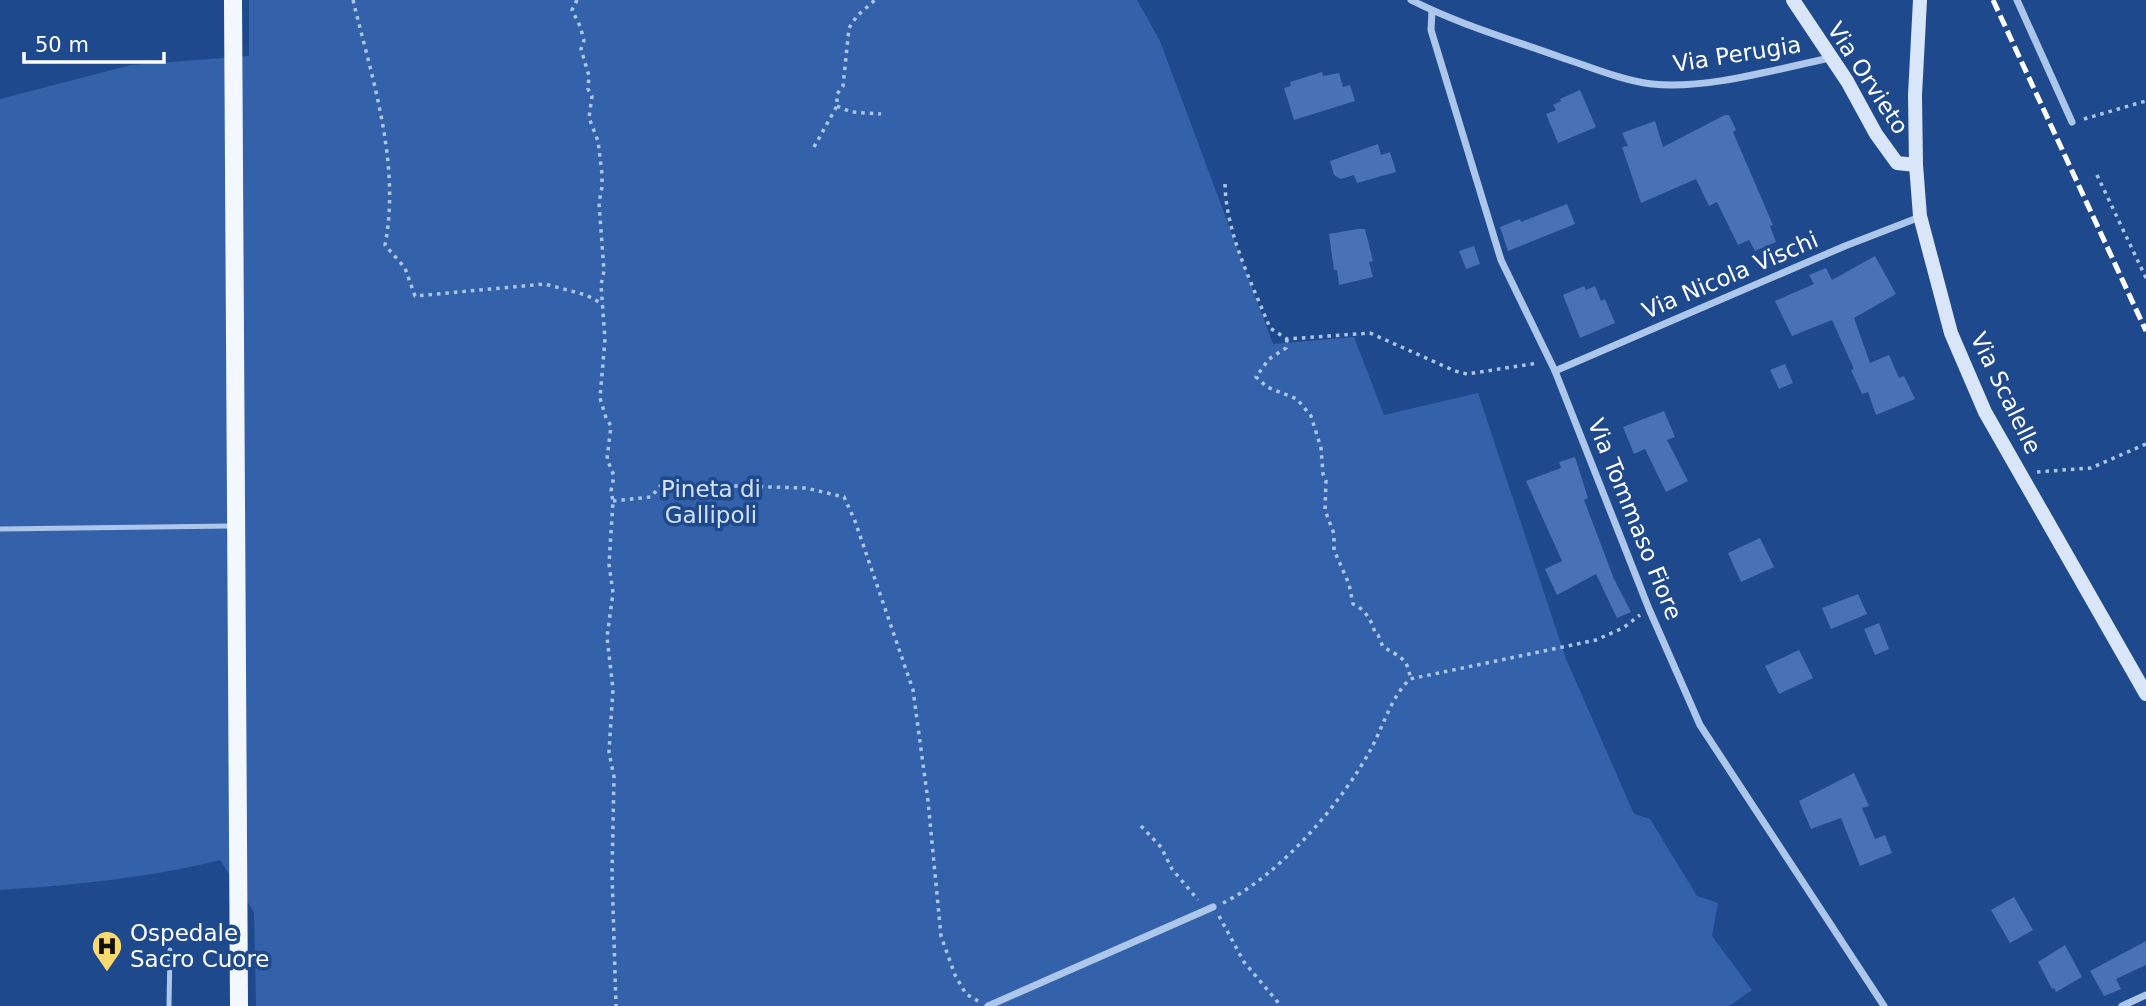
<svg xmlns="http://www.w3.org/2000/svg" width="2146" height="1006" viewBox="0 0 2146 1006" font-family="'DejaVu Sans',sans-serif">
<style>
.green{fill:#3362ab}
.building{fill:#4872b5}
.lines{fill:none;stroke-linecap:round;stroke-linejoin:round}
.path{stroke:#adc6ec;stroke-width:3.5;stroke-dasharray:3.5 5;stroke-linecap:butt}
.lane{stroke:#adc6ec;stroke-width:5}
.street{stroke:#adc6ec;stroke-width:7}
.secondary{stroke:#d9e5f9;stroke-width:14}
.primary{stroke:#f3f7ff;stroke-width:18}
.rail{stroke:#fff;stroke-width:5;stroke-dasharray:12 5;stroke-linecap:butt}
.labels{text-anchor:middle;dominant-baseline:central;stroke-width:7;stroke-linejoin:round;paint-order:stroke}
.street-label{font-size:23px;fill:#fff;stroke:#1f498d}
.park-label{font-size:23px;fill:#d3e2f9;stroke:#1f498d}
.poi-label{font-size:23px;fill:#fff;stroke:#1f498d;text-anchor:start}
</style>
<rect width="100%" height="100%" fill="#1f498d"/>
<path class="green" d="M 249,0 L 1137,0 L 1160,41 L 1273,344 L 1354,337 L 1384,415 L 1478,393 L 1566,659 L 1634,814 L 1650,819 L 1697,896 L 1718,903 L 1712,936 L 1752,990 L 1729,1006 L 256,1006 L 254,912 L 220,860 C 149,878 73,885 0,890 L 0,99 L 131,65 L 249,56 Z"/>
<g class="building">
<polygon points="1322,72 1323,76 1339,73 1343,87 1350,85 1355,101 1294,120 1284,88 1291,86 1290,82"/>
<polygon points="1580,90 1596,127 1558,143 1546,114 1556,110 1553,105 1561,101 1560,99"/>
<polygon points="1725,115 1729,115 1736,130 1733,132 1773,225 1770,226 1776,242 1755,251 1749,240 1738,245 1717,202 1709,206 1696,179 1641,203 1622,147 1628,146 1622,133 1655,121 1663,147"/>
<polygon points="1378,144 1381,155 1390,152 1396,172 1357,183 1354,175 1341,179 1334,175 1330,161"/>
<polygon points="1567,204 1575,224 1508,251 1500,227 1520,219 1521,222"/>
<polygon points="1358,229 1365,229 1373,261 1369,262 1373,277 1339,285 1337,270 1334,270 1329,234"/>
<polygon points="1474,246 1480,264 1466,269 1459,251"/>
<polygon points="1875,256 1896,294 1854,318 1870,363 1889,355 1899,378 1904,376 1915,399 1876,415 1868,392 1862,394 1851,370 1854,369 1832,320 1792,336 1775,301 1814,284 1809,275 1826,268 1832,280"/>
<polygon points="1584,286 1586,290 1595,286 1601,301 1605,299 1615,323 1580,338 1563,295"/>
<polygon points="1785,364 1793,383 1779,389 1770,370"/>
<polygon points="1664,411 1675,437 1667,440 1688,481 1666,492 1645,449 1634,454 1623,427"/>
<polygon points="1575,457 1588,498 1584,500 1614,579 1631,612 1617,618 1596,574 1557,595 1545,569 1562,561 1526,481 1561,468 1559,462"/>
<polygon points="1760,538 1774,567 1741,582 1728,553"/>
<polygon points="1858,594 1867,614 1831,629 1822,608"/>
<polygon points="1879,623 1889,649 1875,655 1864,629"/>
<polygon points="1799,650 1813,678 1779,694 1765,666"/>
<polygon points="1854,773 1869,806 1862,808 1875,839 1885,835 1892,853 1860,866 1841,818 1811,829 1799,801"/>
<polygon points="2014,897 2033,930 2010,943 1991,910"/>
<polygon points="2146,941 2146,965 2116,979 2121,989 2104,996 2090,971"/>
<polygon points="2065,945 2082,977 2056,992 2054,988 2052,989 2038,962"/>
</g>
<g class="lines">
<g class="path">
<path d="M 353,0 C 372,78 401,164 385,245 L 405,268 L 415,296 L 545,284 L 586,295 L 603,304"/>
<polyline points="577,0 572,10 580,26 584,40 581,49 589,76 588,89 592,96 589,118 598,141 602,174 602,187 599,203 604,271 601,285 605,339 600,398 606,418 611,426 607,459 614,476 611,491 613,501 609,564 613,593 607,637 613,689 609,752 614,777 612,873 616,1006"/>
<polyline points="837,106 851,112 881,114"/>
<polyline points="2084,119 2146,101"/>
<polyline points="814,147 837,106 837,94 843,86 849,28 857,16 875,0"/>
<polyline points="2097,175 2146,278"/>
<path d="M 1225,184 C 1226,234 1252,283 1270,328 L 1287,339 L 1370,333 L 1455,371 L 1467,374 L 1538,363"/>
<path d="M 1287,339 L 1286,348 L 1269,359 L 1256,377 L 1267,387 L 1297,399 L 1311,416 L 1321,448 L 1323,474 L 1326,481 L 1325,510 L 1334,534 L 1334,550 L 1349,584 L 1353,604 C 1365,609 1372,621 1375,633 L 1378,635 L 1383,647 C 1399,656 1409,659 1410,679"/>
<polyline points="2037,472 2091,468 2146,444"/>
<polyline points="613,501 651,497 662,484 806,488 844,497 855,521 913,690 928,801 941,936 955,975 966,994 978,1001"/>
<polyline points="1141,826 1161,847 1172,869 1198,900"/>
<path d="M 1223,903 C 1280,875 1341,804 1371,749 C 1383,727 1391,697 1410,679 L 1596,640 L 1623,628 L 1640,615"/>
<polyline points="1219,916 1244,962 1281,1006"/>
</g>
<g class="lane">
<polyline points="0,529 231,526"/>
<polyline points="169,1006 170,950"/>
</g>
<g class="street">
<path d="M 1411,0 C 1458,24 1510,39 1560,57 C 1588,66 1623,81 1652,84 C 1705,90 1777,69 1830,58"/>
<polyline points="2017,0 2072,122"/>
<polyline points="1432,11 1431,30 1501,260 1555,371 1649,609 1700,725 1884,1006"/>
<polyline points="1555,371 1845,246 1920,217"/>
<polyline points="988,1006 1213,907"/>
<polyline points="2122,1006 2146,995"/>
</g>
<g class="secondary">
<polyline points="1793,0 1847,81 1876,134 1897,163 1916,165"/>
<polyline points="1920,0 1915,95 1916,165 1920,216 1951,333 1985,412 2146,694"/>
</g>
<polyline class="primary" points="233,0 239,1006"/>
<polyline class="rail" points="1993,0 2146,331"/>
</g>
<defs>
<g id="hospital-pin" transform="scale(1.575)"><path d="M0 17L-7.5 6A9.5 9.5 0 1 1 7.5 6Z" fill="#fad96e" stroke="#1f498d"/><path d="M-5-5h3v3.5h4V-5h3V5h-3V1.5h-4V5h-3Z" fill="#111"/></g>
</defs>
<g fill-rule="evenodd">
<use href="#hospital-pin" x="107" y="946"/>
</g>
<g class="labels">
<g class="street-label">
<text transform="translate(1737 54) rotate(-9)">Via Perugia</text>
<text transform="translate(1868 78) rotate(57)">Via Orvieto</text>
<text transform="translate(1730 275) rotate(-23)">Via Nicola Vischi</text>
<text transform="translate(2006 393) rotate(64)">Via Scalelle</text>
<text transform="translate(1635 519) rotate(68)">Via Tommaso Fiore</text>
</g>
<g class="park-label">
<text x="711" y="489">Pineta di<tspan x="711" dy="26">Gallipoli</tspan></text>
</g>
<g class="poi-label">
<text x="130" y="933">Ospedale<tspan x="130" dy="26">Sacro Cuore</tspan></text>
</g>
</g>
<path d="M24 52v10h140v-10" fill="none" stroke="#ffffff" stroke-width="3.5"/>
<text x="35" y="52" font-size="21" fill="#ffffff" stroke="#1f498d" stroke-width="5" paint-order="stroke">50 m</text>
</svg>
